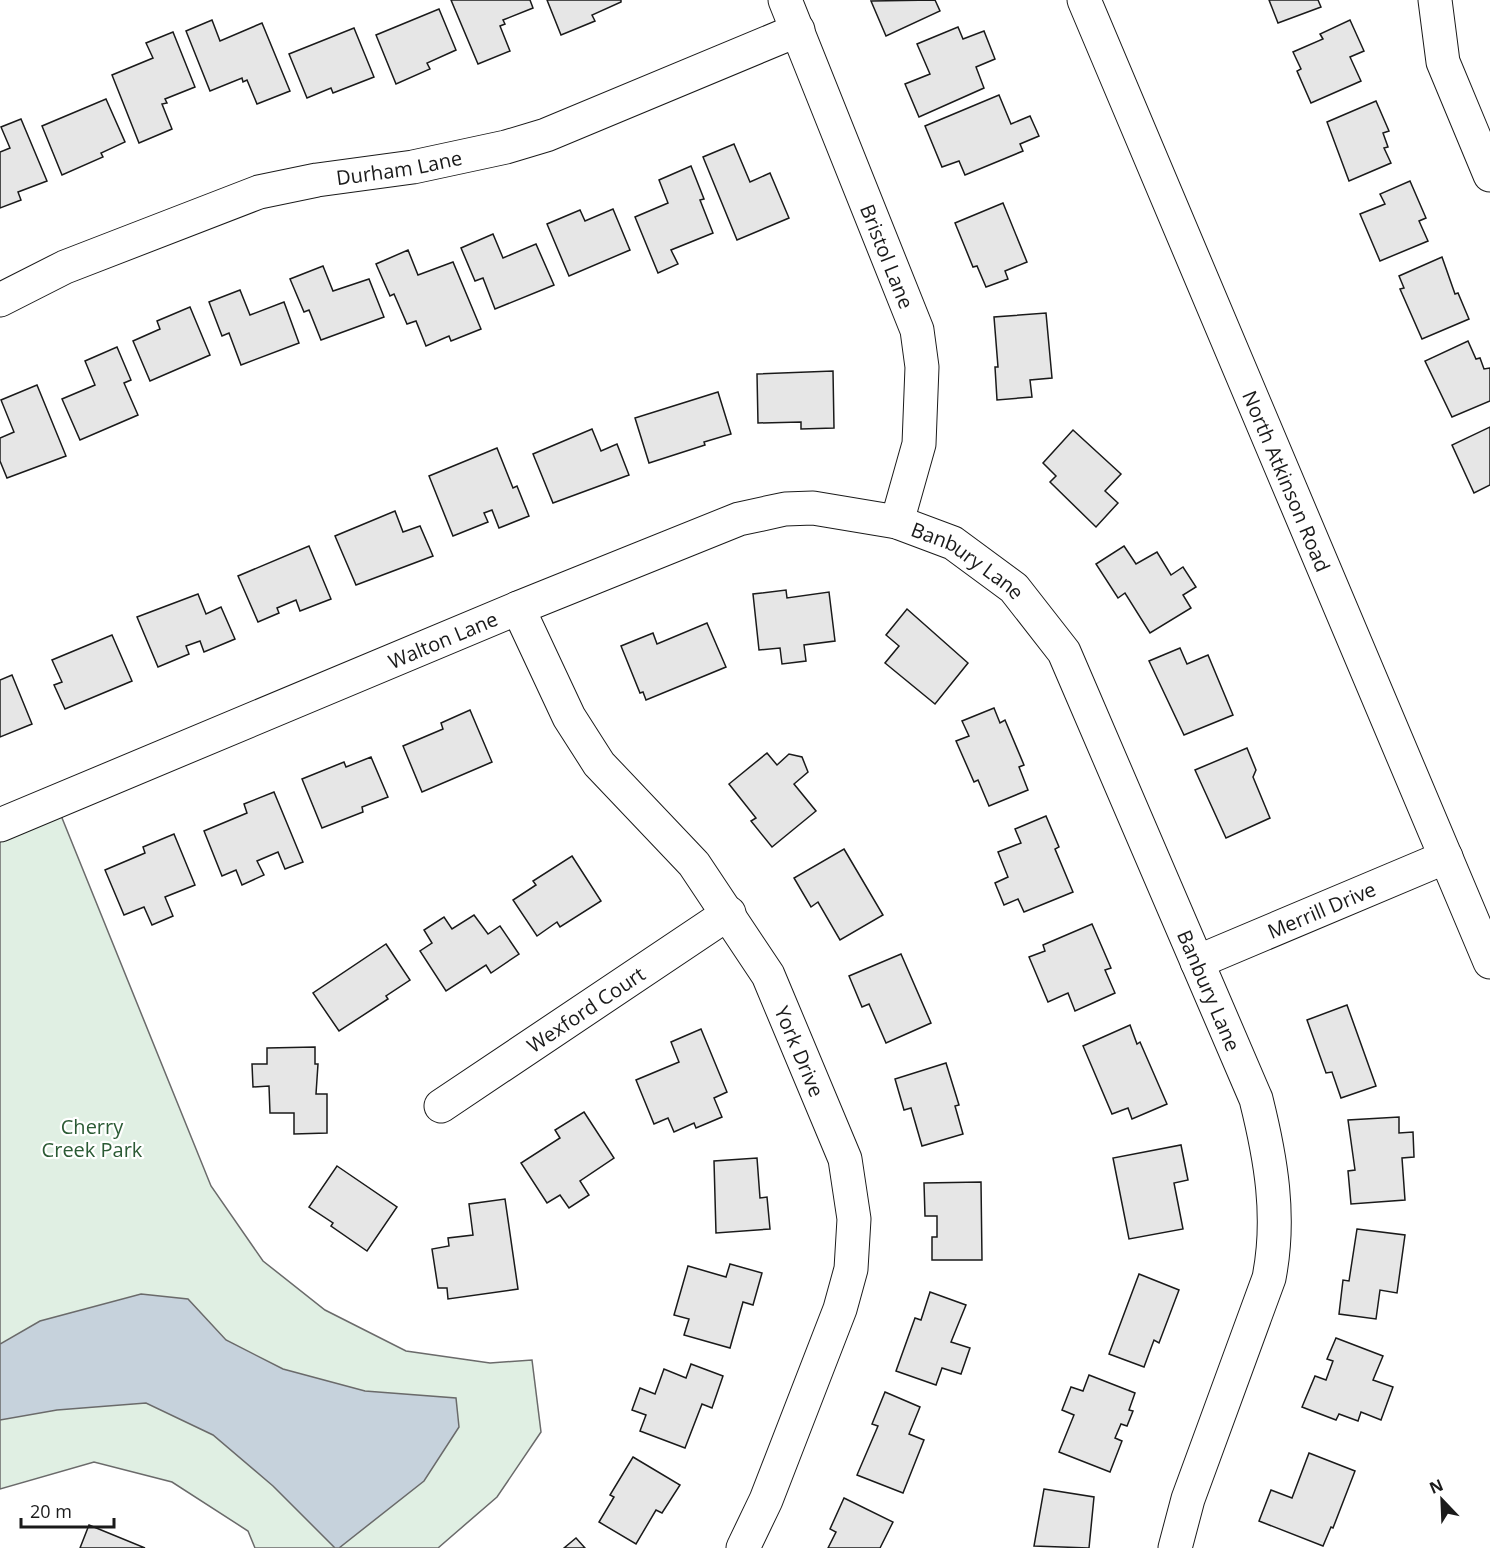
<svg xmlns="http://www.w3.org/2000/svg" width="1490" height="1548" viewBox="0 0 1490 1548" font-family="'Open Sans',sans-serif">
<style>
.green{fill:#e0efe3;stroke:#6a6a6a;stroke-width:1.5}
.water{fill:#c6d2dc;stroke:#6a6a6a;stroke-width:1.5}
.building{fill:#e6e6e6;stroke:#1a1a1a;stroke-width:1.5}
.lines{fill:none;stroke-linecap:round;stroke-linejoin:round}
.minor-casing{stroke:#1a1a1a;stroke-width:35}
.major-casing{stroke:#1a1a1a;stroke-width:35}
.minor{stroke:#fff;stroke-width:33}
.major{stroke:#fff;stroke-width:33}
.labels{text-anchor:middle;dominant-baseline:central;stroke-width:4.5;stroke-linejoin:round;paint-order:stroke}
.street-label{font-size:20px;fill:#1a1a1a;stroke:#fff}
.park-label{font-size:20px;fill:#2b5a34;stroke:#fff}
</style>
<rect width="100%" height="100%" fill="#fff"/>
<polygon class="green" points="60,813 211,1186 263,1261 325,1310 406,1351 490,1363 532,1360 541,1432 497,1497 438,1548 255,1548 248,1531 172,1482 94,1462 0,1489 0,838"/>
<polygon class="water" points="141,1294 188,1299 226,1340 283,1369 365,1391 456,1398 459,1427 424,1481 339,1548 335,1548 273,1486 213,1435 146,1403 57,1410 0,1420 0,1344 40,1321"/>
<g class="building">
<polygon points="451,0 530,0 533,8 503,20 505,24 500,26 510,51 478,64"/>
<polygon points="547,0 621,0 621,2 592,15 595,21 561,35"/>
<polygon points="935,0 940,11 886,36 871,1"/>
<polygon points="1269,0 1318,0 1321,7 1278,23"/>
<polygon points="439,9 456,50 427,63 430,69 396,84 376,35"/>
<polygon points="212,20 220,41 262,23 290,91 257,104 247,80 243,82 242,78 210,91 186,31"/>
<polygon points="1350,20 1364,51 1350,57 1361,81 1311,103 1297,71 1301,69 1293,52 1323,39 1320,34"/>
<polygon points="958,27 963,39 984,31 995,59 976,67 984,88 919,117 905,84 930,74 917,44"/>
<polygon points="354,28 374,77 333,93 331,88 307,98 289,54"/>
<polygon points="173,32 195,87 165,99 167,103 162,104 172,129 139,143 112,75 153,58 146,43"/>
<polygon points="999,95 1011,124 1030,116 1039,136 1020,144 1023,151 965,175 959,161 942,167 925,126"/>
<polygon points="106,99 125,142 101,153 103,157 62,175 42,126"/>
<polygon points="1376,101 1389,131 1383,133 1388,147 1384,148 1391,163 1349,181 1327,122"/>
<polygon points="21,119 47,181 18,192 21,200 0,208 0,152 10,148 1,127"/>
<polygon points="734,144 750,182 770,173 789,218 737,240 703,157"/>
<polygon points="691,166 704,199 700,200 713,233 671,250 678,264 658,273 635,217 668,203 659,180"/>
<polygon points="1410,181 1426,218 1419,221 1428,241 1380,261 1360,214 1385,204 1380,194"/>
<polygon points="1003,203 1027,262 1005,271 1008,279 986,287 977,266 973,267 955,223"/>
<polygon points="613,209 630,250 569,276 547,224 580,210 585,221"/>
<polygon points="493,234 503,258 536,244 554,285 495,309 483,278 475,281 461,248"/>
<polygon points="408,250 418,275 453,262 481,329 451,341 449,336 426,346 416,321 407,324 394,294 390,296 376,264"/>
<polygon points="1442,257 1455,294 1458,293 1469,319 1422,339 1400,289 1404,288 1399,276"/>
<polygon points="323,266 333,291 369,279 384,317 321,340 309,310 304,312 290,279"/>
<polygon points="240,290 250,315 284,302 299,343 241,365 229,333 222,336 209,302"/>
<polygon points="190,307 210,355 150,381 133,341 160,329 157,321"/>
<polygon points="1046,313 1052,378 1030,380 1032,397 997,400 995,367 998,367 994,317"/>
<polygon points="1468,341 1476,359 1480,358 1484,369 1490,368 1490,401 1452,417 1425,361"/>
<polygon points="117,347 131,380 124,383 138,415 80,440 62,399 95,385 85,361"/>
<polygon points="833,371 834,428 801,429 801,422 758,423 757,374"/>
<polygon points="37,385 66,456 7,478 0,461 0,438 14,432 1,400"/>
<polygon points="718,392 731,434 704,442 705,445 649,463 635,418"/>
<polygon points="1490,427 1490,485 1474,493 1452,445"/>
<polygon points="592,429 601,451 617,444 629,475 553,503 533,454"/>
<polygon points="1073,430 1121,474 1105,491 1118,503 1096,527 1050,482 1056,476 1043,463"/>
<polygon points="497,448 513,488 517,486 529,516 499,528 492,510 484,513 488,522 453,536 429,476"/>
<polygon points="395,511 403,532 420,526 433,556 356,585 335,536"/>
<polygon points="309,546 331,599 300,611 296,600 277,608 279,613 258,622 238,576"/>
<polygon points="1124,546 1136,564 1157,552 1171,575 1183,567 1196,587 1183,595 1191,608 1150,633 1125,593 1118,598 1096,564"/>
<polygon points="786,590 787,598 829,592 835,641 804,645 806,661 782,664 780,648 759,650 753,594"/>
<polygon points="198,594 206,614 221,607 235,639 204,652 200,641 186,646 189,654 158,667 137,617"/>
<polygon points="907,609 968,663 935,704 885,663 899,646 886,635"/>
<polygon points="707,623 726,667 646,700 643,692 640,693 621,646 653,633 657,644"/>
<polygon points="112,635 132,681 65,709 54,685 62,682 52,660"/>
<polygon points="1180,648 1187,664 1208,655 1233,715 1184,735 1149,661"/>
<polygon points="12,675 32,724 0,737 0,680"/>
<polygon points="994,708 1000,723 1005,720 1024,765 1019,767 1028,790 989,806 978,780 974,782 956,741 969,736 962,721"/>
<polygon points="470,710 492,762 422,792 403,746 443,729 441,723"/>
<polygon points="1247,748 1256,770 1253,777 1270,818 1226,838 1195,770"/>
<polygon points="767,753 777,765 789,754 802,757 808,772 794,784 816,811 772,847 751,821 756,818 729,784"/>
<polygon points="371,757 388,797 362,807 363,812 322,828 302,779 344,762 346,767"/>
<polygon points="274,792 303,862 285,869 278,852 257,861 264,875 242,885 236,870 222,876 204,831 247,813 244,804"/>
<polygon points="1046,816 1059,847 1055,849 1073,892 1024,912 1018,899 1004,905 995,883 1008,877 998,852 1021,843 1015,829"/>
<polygon points="174,834 195,885 165,897 173,916 152,925 144,907 124,915 105,870 145,853 143,847"/>
<polygon points="844,849 883,915 840,940 818,902 811,907 794,878"/>
<polygon points="572,856 601,901 560,927 557,922 537,936 513,900 536,885 533,881"/>
<polygon points="474,915 488,934 500,926 519,954 491,973 486,965 446,991 420,951 432,943 424,930 444,917 452,929"/>
<polygon points="1092,924 1111,968 1105,970 1115,993 1075,1011 1068,993 1048,1002 1029,957 1045,951 1043,945"/>
<polygon points="386,944 410,980 386,996 388,999 339,1031 313,993"/>
<polygon points="901,954 931,1023 886,1043 869,1004 862,1007 849,976"/>
<polygon points="1347,1005 1376,1086 1341,1098 1332,1072 1326,1073 1307,1020"/>
<polygon points="1130,1025 1137,1044 1140,1042 1167,1104 1132,1119 1128,1108 1112,1114 1083,1046"/>
<polygon points="701,1029 727,1092 714,1098 722,1117 696,1128 694,1123 674,1132 668,1118 654,1124 636,1080 679,1062 671,1042"/>
<polygon points="315,1047 315,1064 318,1064 316,1094 327,1094 327,1133 294,1134 294,1113 270,1113 269,1086 253,1087 252,1064 267,1064 267,1048"/>
<polygon points="946,1063 959,1105 955,1106 963,1134 922,1146 911,1108 904,1110 895,1079"/>
<polygon points="584,1112 614,1158 580,1181 589,1195 569,1208 560,1195 547,1203 521,1163 560,1138 555,1130"/>
<polygon points="1399,1117 1399,1133 1413,1132 1414,1157 1402,1158 1405,1200 1351,1204 1348,1171 1355,1170 1348,1120"/>
<polygon points="1181,1145 1188,1180 1174,1183 1183,1229 1129,1239 1113,1158"/>
<polygon points="757,1158 760,1198 767,1197 770,1229 716,1233 714,1161"/>
<polygon points="337,1166 397,1207 367,1251 331,1226 333,1223 309,1207"/>
<polygon points="981,1182 982,1260 932,1260 932,1237 937,1237 937,1216 925,1216 924,1183"/>
<polygon points="505,1199 518,1289 448,1299 447,1288 438,1288 432,1249 449,1246 448,1238 473,1235 469,1204"/>
<polygon points="1357,1229 1405,1235 1397,1293 1380,1290 1376,1319 1339,1314 1343,1280 1349,1281"/>
<polygon points="730,1264 762,1273 753,1305 743,1302 730,1348 684,1335 689,1319 674,1315 688,1266 726,1277"/>
<polygon points="1139,1274 1179,1290 1159,1343 1154,1340 1144,1367 1109,1354"/>
<polygon points="930,1292 966,1305 951,1342 970,1348 961,1374 942,1368 936,1385 896,1371 915,1318 921,1320"/>
<polygon points="1336,1338 1383,1356 1373,1380 1393,1387 1381,1420 1361,1412 1358,1421 1339,1414 1336,1420 1302,1407 1315,1376 1326,1380 1333,1361 1327,1359"/>
<polygon points="691,1364 723,1376 712,1408 702,1404 685,1448 640,1431 646,1415 632,1410 640,1388 655,1394 664,1369 686,1378"/>
<polygon points="1089,1375 1135,1393 1129,1410 1133,1411 1127,1426 1121,1424 1115,1438 1122,1441 1110,1472 1059,1452 1074,1415 1062,1410 1071,1387 1083,1391"/>
<polygon points="885,1392 920,1407 909,1434 924,1440 903,1493 857,1475 878,1426 872,1424"/>
<polygon points="1309,1453 1355,1471 1333,1528 1331,1527 1323,1546 1259,1521 1271,1490 1292,1498"/>
<polygon points="633,1457 680,1485 662,1513 656,1510 636,1544 599,1522 614,1497 610,1495"/>
<polygon points="1044,1489 1094,1497 1089,1548 1034,1546"/>
<polygon points="844,1498 893,1522 880,1548 828,1548 836,1532 830,1529"/>
<polygon points="89,1525 145,1548 80,1548"/>
<polygon points="576,1538 585,1548 564,1548"/>
</g>
<g class="lines">
<g class="minor-casing">
<g id="minor">
<path id="s1" d="M 785,0 L 917,330 L 922,367 L 919,444 L 897,522"/>
<polyline points="1435,0 1443,62 1490,175"/>
<path id="s2" d="M 0,300 L 65,267 L 259,192 L 317,180 L 413,167 L 506,147 L 546,135 L 798,30"/>
<path id="s3" d="M 518,608 L 569,717 L 599,764 L 694,864 L 768,975 L 845,1159 L 854,1219 L 851,1269 L 840,1309 L 766,1500 L 743,1548"/>
<path id="s4" d="M 0,825 L 518,608 L 739,519 L 785,509 L 813,508 L 897,522 L 953,543 L 1014,588 L 1064,652 L 1256,1099 C 1271,1159 1281,1217 1269,1278 L 1188,1499 L 1175,1548"/>
<path id="s5" d="M 1197,962 L 1446,857"/>
<path id="s6" d="M 441,1106 L 729,913"/>
</g>
</g>
<g class="major-casing">
<g id="major">
<path id="s7" d="M 1084,0 L 1490,962"/>
</g>
</g>
<use href="#minor" class="minor"/>
<use href="#major" class="major"/>
</g>
<g class="labels">
<g class="street-label">
<text stroke="none"><textPath href="#s2" startOffset="423">Durham Lane</textPath></text>
<text stroke="none"><textPath href="#s1" startOffset="276">Bristol Lane</textPath></text>
<text stroke="none"><textPath href="#s7" startOffset="522">North Atkinson Road</textPath></text>
<text stroke="none"><textPath href="#s4" startOffset="1041">Banbury Lane</textPath></text>
<text stroke="none"><textPath href="#s4" startOffset="480">Walton Lane</textPath></text>
<text stroke="none"><textPath href="#s5" startOffset="135">Merrill Drive</textPath></text>
<text stroke="none"><textPath href="#s4" startOffset="1545">Banbury Lane</textPath></text>
<text stroke="none"><textPath href="#s6" startOffset="174">Wexford Court</textPath></text>
<text stroke="none"><textPath href="#s3" startOffset="530">York Drive</textPath></text>
</g>
<g class="park-label">
<text x="92" y="1126">Cherry<tspan x="92" dy="23">Creek Park</tspan></text>
</g>
</g>
<g transform="translate(1442 1500) rotate(337)" stroke="#ffffff" stroke-width="4.5" paint-order="stroke">
<path d="M0-4.5L10 22L0 15L-10 22Z" fill="#1a1a1a"/>
<text y="-9" font-size="16" font-weight="bold" text-anchor="middle" fill="#1a1a1a">N</text>
</g>
<path d="M21 1518v9h93v-9" fill="none" stroke="#1a1a1a" stroke-width="3"/>
<text x="30" y="1518" font-size="18" fill="#1a1a1a" stroke="#ffffff" stroke-width="4.5" paint-order="stroke">20 m</text>
</svg>
